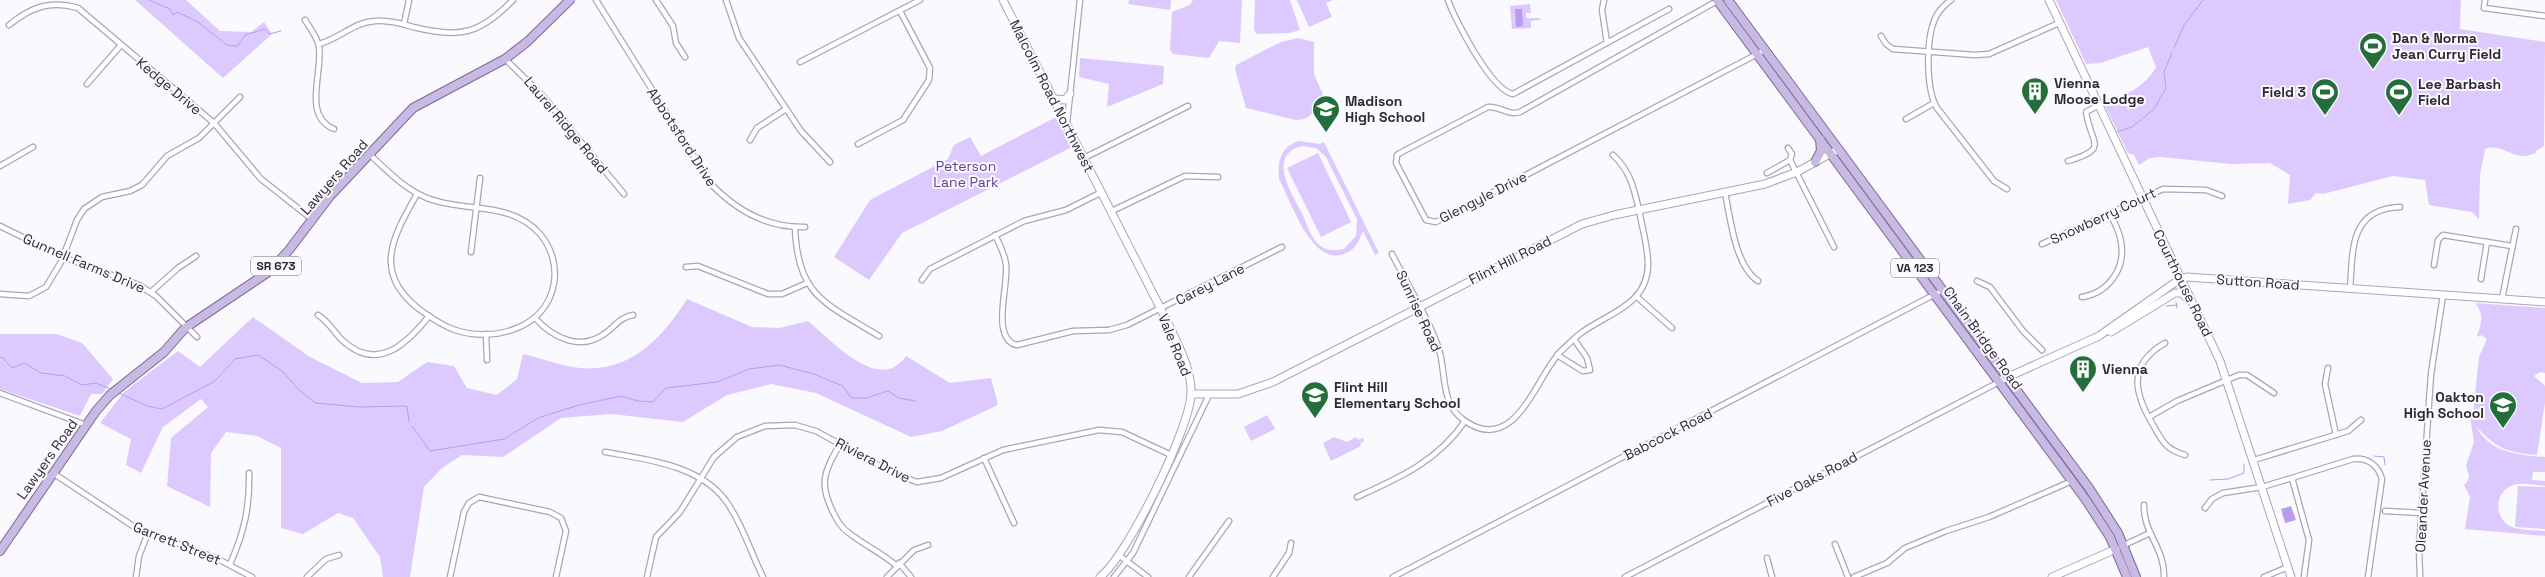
<svg xmlns="http://www.w3.org/2000/svg" width="2545" height="577" viewBox="0 0 2545 577" font-family="'Space Grotesk',sans-serif">
<style>
.green{fill:#dccaff;fill-rule:evenodd}
.water{fill:#ba9bed}
.lines{fill:none;stroke-linecap:round;stroke-linejoin:round}
.stream{stroke:#ba9bed;stroke-width:1}
.street-casing{stroke:#aca4bd;stroke-width:7}
.secondary-casing{stroke:#aca4bd;stroke-width:9}
.primary-casing{stroke:#7b6a98;stroke-width:10}
.street{stroke:#fff;stroke-width:4.5}
.secondary{stroke:#fff;stroke-width:7}
.primary{stroke:#c8bae2;stroke-width:8}
.labels{text-anchor:middle;dominant-baseline:central;stroke-width:4;stroke-linejoin:round;paint-order:stroke}
.shield{fill:#faf9fe;stroke:#6b6871;stroke-width:1}
.shield-label{font-size:12px;font-weight:bold;fill:#2e2a34}
.poi-label{font-size:14px;font-weight:bold;fill:#2e2a34;stroke:#faf9fe;text-anchor:start}
.street-label{font-size:14px;fill:#2e2a34;stroke:#faf9fe}
.park-label{font-size:14px;fill:#653c9b;stroke:#faf9fe}
</style>
<rect width="100%" height="100%" fill="#faf9fe"/>
<g class="green">
<polygon points="135,0 186,0 220,31 251,32 264,22 272,34 223,78"/>
<polygon points="1129,0 1171,0 1170,10 1128,4"/>
<polygon points="1193,0 1242,0 1240,43 1219,41 1209,58 1173,54 1170,50 1172,12 1190,5"/>
<polygon points="1255,0 1290,0 1300,30 1289,33 1257,34 1254,30"/>
<polygon points="1297,0 1333,0 1326,3 1332,17 1309,27"/>
<path d="M 2056,0 L 2461,0 L 2460,29 L 2545,42 L 2544,146 L 2536,151 L 2535,154 C 2530,154 2528,156 2524,156 C 2510,156 2498,143 2485,149 L 2480,175 L 2479,219 L 2472,212 L 2429,205 L 2425,180 L 2393,176 L 2323,194 L 2316,193 L 2310,200 L 2288,204 L 2290,175 L 2270,163 L 2231,164 L 2161,157 L 2150,158 L 2139,165 L 2134,155 L 2128,153 L 2104,104 C 2125,94 2145,88 2156,67 L 2148,47 L 2100,63 L 2086,64 Z"/>
<polygon points="1530,4 1531,13 1526,13 1526,18 1540,18 1541,20 1531,21 1531,28 1512,29 1510,6"/>
<path d="M 1298,38 L 1314,42 L 1314,74 L 1324,97 C 1311,108 1317,119 1296,120 L 1246,108 L 1235,69 L 1236,65 L 1281,42 Z"/>
<polygon points="1080,58 1164,66 1163,84 1107,107 1109,84 1079,77"/>
<polygon points="1056,117 1072,147 902,233 869,280 834,257 870,200 948,159 954,145 970,137 981,156"/>
<path d="M 1299,141 L 1320,144 L 1324,142 L 1379,253 L 1375,255 L 1363,231 C 1359,242 1354,252 1341,255 C 1310,262 1291,201 1279,179 C 1277,162 1281,146 1299,141 ZM 1302,146 L 1316,148 L 1326,157 L 1357,219 L 1356,236 L 1344,249 C 1334,251 1326,251 1318,244 C 1311,237 1306,223 1302,213 C 1292,194 1266,155 1302,146 Z"/>
<polygon points="1318,153 1351,222 1321,237 1287,168"/>
<path d="M 687,299 L 752,327 L 779,328 L 808,321 C 831,340 880,395 906,356 L 950,383 L 991,378 L 998,405 L 942,431 L 911,437 L 816,393 L 771,384 L 727,395 L 683,422 L 611,414 L 561,418 L 503,457 L 462,455 L 442,468 L 424,487 L 410,577 L 383,577 L 380,557 L 353,518 L 338,513 L 303,534 L 281,528 L 281,448 L 257,436 L 226,432 L 211,453 L 210,507 L 167,486 L 171,438 L 208,407 L 201,399 L 163,427 L 141,473 L 126,465 L 131,439 L 100,423 L 124,392 L 178,351 L 200,367 L 253,317 L 310,357 L 362,383 L 398,382 L 427,362 L 454,366 L 467,388 L 497,395 L 517,379 L 523,354 C 538,357 552,363 567,366 C 624,378 659,343 687,299 Z"/>
<path d="M 2475,303 L 2545,308 L 2545,373 L 2540,372 L 2534,376 L 2545,386 L 2545,403 L 2537,455 C 2506,453 2495,447 2476,426 C 2489,453 2519,455 2545,457 L 2545,472 L 2533,472 L 2532,480 L 2545,481 L 2545,486 C 2535,485 2523,482 2513,485 C 2495,491 2493,517 2510,526 C 2519,531 2534,530 2545,531 L 2545,536 L 2465,529 L 2470,497 L 2464,485 C 2473,476 2467,474 2466,465 L 2474,442 L 2470,417 L 2473,415 L 2479,357 L 2487,339 L 2481,335 L 2478,337 L 2477,335 C 2482,324 2484,313 2475,303 Z"/>
<polygon points="0,334 57,334 82,343 113,379 102,394 91,394 80,416 0,389"/>
<polygon points="1267,415 1275,429 1251,441 1244,427"/>
<polygon points="1334,437 1347,442 1356,437 1358,440 1363,438 1364,441 1360,444 1361,446 1331,461 1323,443"/>
<polygon points="2518,486 2545,487 2545,529 2515,527"/>
</g>
<g class="water">
<polygon points="1515,9 1522,9 1523,26 1516,27"/>
<polygon points="2291,506 2296,520 2285,523 2281,509"/>
</g>
<g class="lines">
<g class="stream">
<polyline points="149,0 170,9 173,15 177,12 198,22 227,45 238,46 245,35 265,29 269,34 281,31"/>
<polyline points="2174,48 2184,25 2203,0"/>
<polyline points="2117,132 2132,127 2154,109 2166,88 2164,72 2172,53"/>
<polyline points="2176,302 2177,308"/>
<polyline points="2166,306 2177,305"/>
<polyline points="0,358 2,357 12,368 24,363 41,373 65,376 82,385 96,383 111,389"/>
<polyline points="119,393 147,406 162,409 215,381 235,359 258,355 282,371 298,389 315,403 360,407 407,406 409,421"/>
<polyline points="412,426 430,451 504,439 538,418 579,405 621,396 638,401 653,402 666,388 717,382 749,369 779,365 814,374 843,386 851,398 866,398 888,391 899,398 915,401"/>
<polyline points="2374,456 2384,457 2385,465"/>
<polyline points="2210,480 2228,479 2244,473 2244,464"/>
</g>
<g class="street-casing">
<g id="street">
<path d="M 596,0 L 711,184 C 736,210 768,228 805,227"/>
<polyline points="656,0 673,26 676,43 685,57"/>
<polyline points="726,0 739,38 801,131 830,162"/>
<path d="M 1448,0 C 1455,20 1491,90 1513,94 L 1669,9"/>
<polyline points="1604,0 1602,10 1607,43"/>
<path d="M 1951,0 C 1943,6 1937,12 1934,21 C 1926,41 1926,90 1937,108 L 1994,181 L 2007,189"/>
<polyline points="2485,0 2484,8 2545,16"/>
<path d="M 1717,1 L 1520,112 C 1508,116 1501,106 1488,107 L 1400,153 L 1397,155 L 1396,163 L 1426,220 L 1436,222 L 1765,50"/>
<path d="M 305,20 C 310,28 318,38 319,47 C 323,72 302,116 334,129"/>
<polyline points="404,24 409,0"/>
<path d="M 9,25 C 31,7 50,0 78,8 L 214,123 L 261,179 L 313,220"/>
<polyline points="1881,36 1886,44 1893,49 1975,55 1989,54 2059,23"/>
<path d="M 319,44 C 339,39 354,22 375,21 C 388,20 400,23 413,27 C 460,38 479,35 513,0"/>
<polyline points="505,59 542,95 624,194"/>
<polyline points="800,62 920,0"/>
<polyline points="87,84 121,45"/>
<polyline points="1906,119 1934,103"/>
<polyline points="1067,123 1080,0"/>
<polyline points="750,140 757,128 786,109"/>
<polyline points="858,144 903,120 929,80 930,68 900,11"/>
<polyline points="1788,148 1792,154 1790,160 1834,247"/>
<path d="M 370,155 C 388,171 404,189 427,198 C 464,213 510,200 540,234 C 551,247 557,265 554,283 C 547,328 494,343 455,330 C 443,326 433,319 423,312 C 371,275 392,238 417,194"/>
<polyline points="1084,158 1188,106"/>
<path d="M 2068,161 C 2110,148 2091,145 2086,112 L 2099,105"/>
<polyline points="0,166 33,147"/>
<polyline points="1767,173 1790,160"/>
<path d="M 1725,192 C 1730,217 1735,266 1758,281"/>
<polyline points="1112,211 1185,176 1218,177"/>
<polyline points="0,226 63,257 139,285 156,296 197,337"/>
<path d="M 795,227 C 797,296 825,303 879,336"/>
<path d="M 995,235 C 1000,245 1005,254 1006,265 C 1009,284 990,339 1017,345 L 1073,331 L 1109,330 L 1127,325 L 1282,247"/>
<polyline points="2042,244 2163,189 2206,190 2222,196"/>
<polyline points="471,252 480,178"/>
<path d="M 1392,254 C 1406,282 1432,324 1440,353 C 1446,377 1441,405 1465,421 C 1516,456 1536,376 1561,351 C 1568,345 1574,338 1581,333 C 1608,313 1648,305 1648,264 C 1648,248 1643,231 1640,215 C 1635,192 1631,171 1613,155"/>
<polyline points="2434,265 2438,240 2443,235 2512,246"/>
<polyline points="686,267 698,266 768,294 782,294 807,283"/>
<polyline points="2481,279 2487,242"/>
<polyline points="922,280 930,269 1024,221 1066,210 1102,192"/>
<polyline points="1977,281 1990,287 2023,331 2042,350"/>
<path d="M 2350,289 C 2353,250 2349,209 2400,207"/>
<polyline points="151,292 178,268 196,256"/>
<polyline points="0,294 29,296 46,287 61,262 77,220 84,209 102,197 130,191 142,185 167,156 199,138 240,97"/>
<polyline points="1637,297 1672,328"/>
<path d="M 2082,297 C 2108,293 2126,269 2121,242 C 2120,232 2114,222 2110,213"/>
<polyline points="2502,299 2516,229"/>
<path d="M 318,315 C 329,322 334,332 342,340 C 377,373 407,344 429,316"/>
<path d="M 535,318 C 554,339 582,352 607,332 C 616,325 621,317 633,315"/>
<polyline points="486,334 487,360"/>
<path d="M 2165,343 C 2127,365 2134,393 2153,425 C 2163,442 2165,449 2185,455"/>
<polyline points="1557,355 1583,371 1590,370 1587,358 1574,339"/>
<polyline points="2328,368 2325,384 2336,435"/>
<polyline points="0,393 86,425"/>
<polyline points="2149,417 2177,401 2239,375 2247,375 2274,393"/>
<path d="M 840,444 C 825,471 818,482 833,512 C 837,520 841,528 849,533 C 864,545 882,553 897,566"/>
<path d="M 605,452 C 645,459 700,465 726,501 C 742,523 751,553 763,577"/>
<polyline points="984,458 1014,523"/>
<polyline points="2254,460 2348,431 2361,420"/>
<polyline points="53,473 133,526 218,559 252,577"/>
<path d="M 1357,497 C 1399,478 1438,461 1465,421"/>
<path d="M 2144,505 C 2143,533 2165,548 2164,577"/>
<polyline points="2205,508 2212,499 2223,493 2262,487 2292,478"/>
<polyline points="2385,511 2422,513"/>
<polyline points="1835,544 1848,577"/>
<polyline points="2122,546 2150,533"/>
<polyline points="1120,556 1148,577"/>
<polyline points="1767,558 1772,577"/>
<polyline points="899,563 911,577"/>
<path d="M 230,564 C 244,533 250,507 249,473"/>
<polyline points="136,577 139,556 148,533"/>
<polyline points="307,577 326,559 339,555"/>
<polyline points="450,577 464,512 469,503 479,497 550,512 561,518 566,531 556,577"/>
<polyline points="647,577 656,537 680,512 714,457 737,437 765,426 795,425 816,431 892,473 917,482 941,478 1003,450 1099,430 1122,432 1171,455"/>
<polyline points="887,577 914,550 928,545"/>
<polyline points="1114,577 1133,553 1209,395"/>
<polyline points="1189,577 1229,521"/>
<polyline points="1273,577 1289,553 1291,543"/>
<polyline points="1393,577 1943,290"/>
<polyline points="1625,577 1999,382"/>
<polyline points="1854,577 1887,563 1905,548 1946,531 1989,517 2072,481"/>
<polyline points="2264,577 2288,567"/>
<path d="M 2304,577 L 2309,540 L 2292,478 L 2353,459 C 2367,457 2378,465 2382,479 L 2368,577"/>
<polyline points="2420,577 2419,549 2431,374 2443,295"/>
</g>
</g>
<g class="secondary-casing">
<g id="secondary">
<path d="M 1003,0 L 1169,325 C 1179,347 1192,370 1191,394 C 1190,428 1127,557 1100,577"/>
<polyline points="2049,0 2220,361 2291,577"/>
<polyline points="1055,99 1065,100 1070,94"/>
<polyline points="2111,332 2175,293 2182,293 2189,300"/>
<polyline points="1999,381 2099,336 2180,279 2187,277 2545,302"/>
<polyline points="1191,394 1238,394 1273,382 1582,224 1614,215 1765,184 1797,172 1839,149"/>
<polyline points="2052,577 2116,549"/>
</g>
</g>
<g class="primary-casing">
<g id="primary">
<polyline points="1717,0 2086,500 2110,537 2127,577"/>
<polyline points="1728,0 2089,488 2118,533 2136,577"/>
<polyline points="1815,162 1821,151 1820,139"/>
<polyline points="0,551 96,411 110,395 164,352 185,328 270,271 289,250 330,196 413,108 505,59 527,42 570,0"/>
</g>
</g>
<use href="#street" class="street"/>
<use href="#secondary" class="secondary"/>
<use href="#primary" class="primary"/>
</g>
<defs>
<g id="stadium-pin" transform="scale(1.4375)"><path d="M0 17L-7.5 6A9.5 9.5 0 1 1 7.5 6Z" fill="#246e3c" stroke="#faf9fe"/><path d="M0-5a6.5 5 0 1 0 0 10a6.5 5 0 1 0 0-10ZM-3.5-1.8h7v3.6h-7Z" fill="#fff"/></g>
<g id="building-pin" transform="scale(1.4375)"><path d="M0 17L-7.5 6A9.5 9.5 0 1 1 7.5 6Z" fill="#246e3c" stroke="#faf9fe"/><path d="M-4-6H4V6H1V3H-1V6H-4ZM-2.5-4.3h1.7v1.8h-1.7ZM.8-4.3h1.7v1.8H.8ZM-2.5-1h1.7V.8h-1.7ZM.8-1h1.7V.8H.8Z" fill="#fff"/></g>
<g id="school-pin" transform="scale(1.4375)"><path d="M0 17L-7.5 6A9.5 9.5 0 1 1 7.5 6Z" fill="#246e3c" stroke="#faf9fe"/><path d="M0-5L7-2L0 1L-7-2ZM-4 1L0 2.5L4 1V4Q0 6-4 4Z" fill="#fff"/></g>
</defs>
<g fill-rule="evenodd">
<use href="#stadium-pin" x="2373" y="46"/>
<use href="#building-pin" x="2035" y="91"/>
<use href="#stadium-pin" x="2325" y="92"/>
<use href="#stadium-pin" x="2399" y="92"/>
<use href="#school-pin" x="1326" y="109"/>
<use href="#building-pin" x="2083" y="369"/>
<use href="#school-pin" x="1315" y="395"/>
<use href="#school-pin" x="2503" y="405"/>
</g>
<g class="labels">
<g class="shield">
<rect x="251" y="256.5" width="50" height="19" rx="4"/>
<rect x="1891" y="258.5" width="48" height="19" rx="4"/>
</g>
<g class="shield-label">
<text x="276" y="266">SR 673</text>
<text x="1915" y="268">VA 123</text>
</g>
<g class="poi-label">
<text x="2392" y="38">Dan &amp; Norma<tspan x="2392" dy="16">Jean Curry Field</tspan></text>
<text x="2054" y="83">Vienna<tspan x="2054" dy="16">Moose Lodge</tspan></text>
<text x="2418" y="84">Lee Barbash<tspan x="2418" dy="16">Field</tspan></text>
<text x="2306" y="92" text-anchor="end">Field 3</text>
<text x="1345" y="101">Madison<tspan x="1345" dy="16">High School</tspan></text>
<text x="2102" y="369">Vienna</text>
<text x="1334" y="387">Flint Hill<tspan x="1334" dy="16">Elementary School</tspan></text>
<text x="2484" y="397" text-anchor="end">Oakton<tspan x="2484" dy="16">High School</tspan></text>
</g>
<g class="street-label">
<text transform="translate(169 86) rotate(40)">Kedge Drive</text>
<text transform="translate(1052 96) rotate(63)">Malcolm Road Northwest</text>
<text transform="translate(566 125) rotate(50)">Laurel Ridge Road</text>
<text transform="translate(682 137) rotate(57)">Abbotsford Drive</text>
<text transform="translate(334 177) rotate(-49)">Lawyers Road</text>
<text transform="translate(1483 197) rotate(-27)">Glengyle Drive</text>
<text transform="translate(2103 216) rotate(-25)">Snowberry Court</text>
<text transform="translate(1510 260) rotate(-27)">Flint Hill Road</text>
<text transform="translate(84 263) rotate(23)">Gunnell Farms Drive</text>
<text transform="translate(2258 282) rotate(4)">Sutton Road</text>
<text transform="translate(2183 283) rotate(64)">Courthouse Road</text>
<text transform="translate(1210 284) rotate(-27)">Carey Lane</text>
<text transform="translate(1419 311) rotate(65)">Sunrise Road</text>
<text transform="translate(1983 338) rotate(54)">Chain Bridge Road</text>
<text transform="translate(1175 345) rotate(68)">Vale Road</text>
<text transform="translate(1668 434) rotate(-27)">Babcock Road</text>
<text transform="translate(47 459) rotate(-55)">Lawyers Road</text>
<text transform="translate(873 460) rotate(27)">Riviera Drive</text>
<text transform="translate(1812 479) rotate(-28)">Five Oaks Road</text>
<text transform="translate(2423 496) rotate(-87)">Oleander Avenue</text>
<text transform="translate(177 543) rotate(22)">Garrett Street</text>
</g>
<g class="park-label">
<text x="966" y="166">Peterson<tspan x="966" dy="16">Lane Park</tspan></text>
</g>
</g>
</svg>
